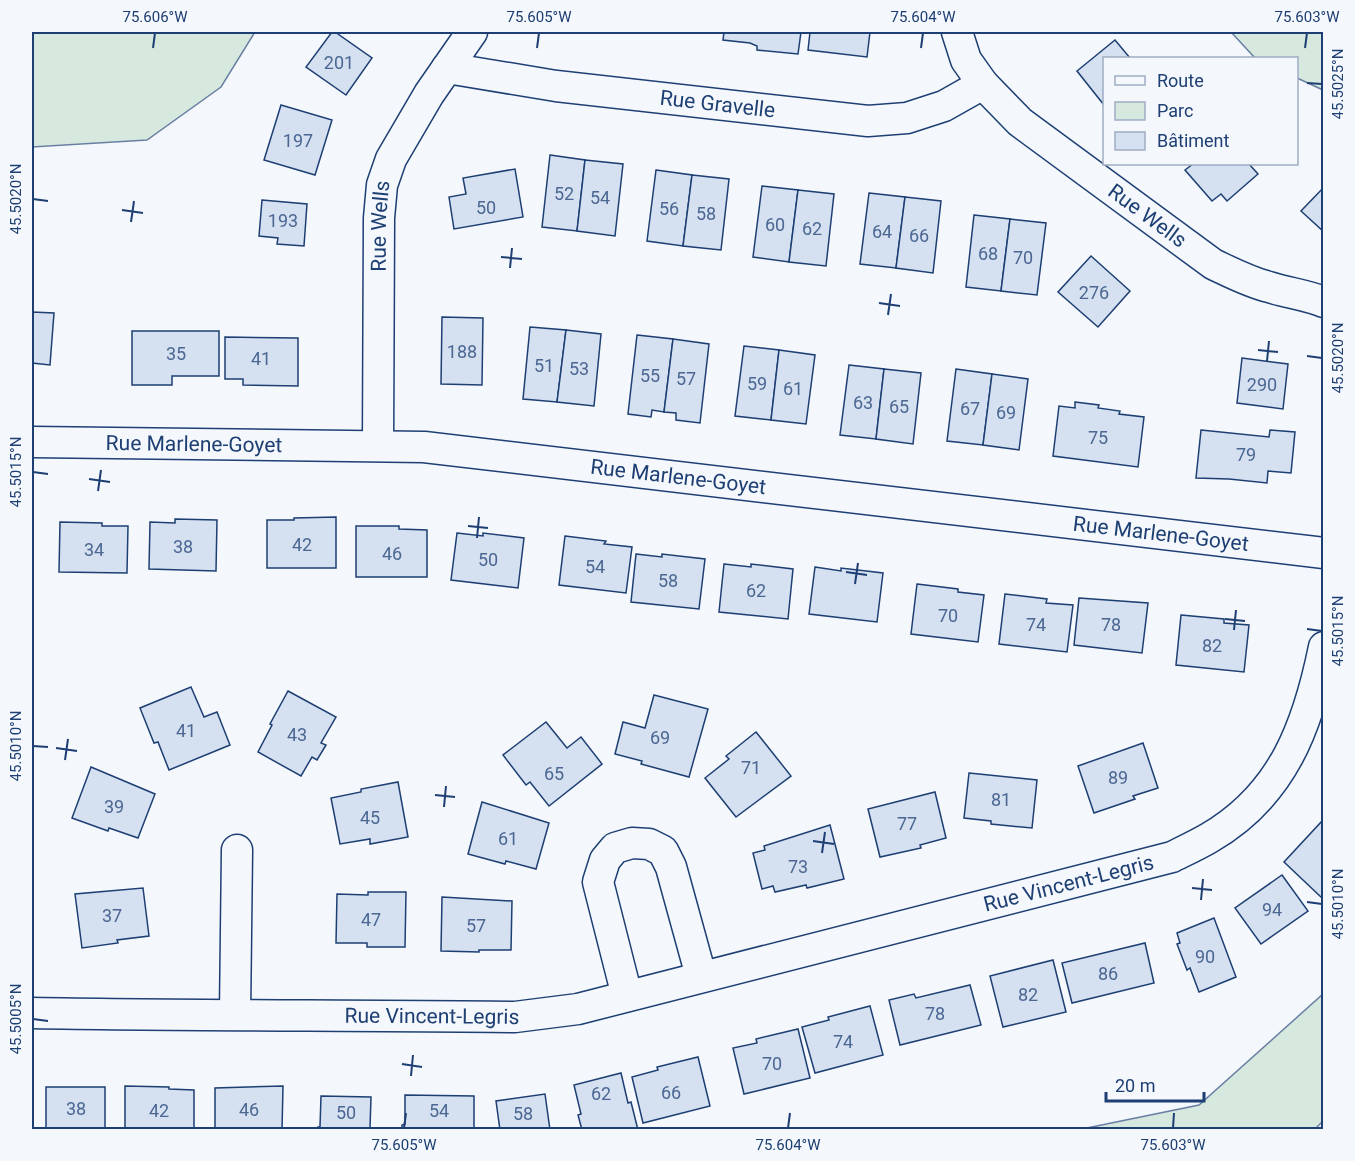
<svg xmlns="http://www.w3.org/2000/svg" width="1355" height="1161" viewBox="0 0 1355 1161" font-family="Roboto,sans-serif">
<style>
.green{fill:#d7e8df;stroke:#687fa3;stroke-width:1.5}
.building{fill:#d5e0f0;stroke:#1d3f73;stroke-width:1.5}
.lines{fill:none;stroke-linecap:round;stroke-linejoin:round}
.minor-casing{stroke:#1d3f73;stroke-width:33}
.minor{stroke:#f4f7fb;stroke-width:30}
.ticks{fill:none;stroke:#1d3f73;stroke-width:2}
.labels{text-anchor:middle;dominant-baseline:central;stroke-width:4.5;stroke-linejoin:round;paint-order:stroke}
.number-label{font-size:18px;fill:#4b6792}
.street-label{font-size:21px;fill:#1d3f73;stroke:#f4f7fb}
.neatline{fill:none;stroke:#1d3f73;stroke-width:2}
.ticks-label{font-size:15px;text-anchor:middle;fill:#1d3f73}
</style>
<rect width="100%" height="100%" fill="#f4f7fb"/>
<g class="green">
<polygon points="32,32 255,32 221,87 147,140 32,147"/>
<polygon points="1231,32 1323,32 1323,90 1297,78 1296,58 1255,58"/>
<polygon points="1323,994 1323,1121 1315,1129 1082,1129 1199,1105"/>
</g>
<g class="building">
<polygon points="332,32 335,32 372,58 346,95 306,67"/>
<polygon points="724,32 801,32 798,54 757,50 757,46 750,43 723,40"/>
<polygon points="810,32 870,32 867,57 808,50"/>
<polygon points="1115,40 1130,58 1104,58 1104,105 1077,71"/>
<polygon points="281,105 332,120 315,175 264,160"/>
<polygon points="550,155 585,160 577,231 542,227"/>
<polygon points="585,160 623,164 615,236 577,231"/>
<polygon points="1193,164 1249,164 1258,174 1227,201 1221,194 1212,201 1185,170"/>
<polygon points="515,169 523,217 454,229 449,197 466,194 463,178"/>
<polygon points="656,170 692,175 683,246 647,241"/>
<polygon points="692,175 729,179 721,250 683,246"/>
<polygon points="762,186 798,190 789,262 753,257"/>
<polygon points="1324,187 1324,232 1301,211"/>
<polygon points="798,190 834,194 826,266 789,262"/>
<polygon points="869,193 905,197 896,268 860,264"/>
<polygon points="905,197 941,201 933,273 896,268"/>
<polygon points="262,200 307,204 304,246 277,244 278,238 259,236"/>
<polygon points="974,215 1010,219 1001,291 966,287"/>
<polygon points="1010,219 1046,223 1037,295 1001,291"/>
<polygon points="1091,256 1130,291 1098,327 1058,292"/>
<polygon points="32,312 54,313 50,365 32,363"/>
<polygon points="442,317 483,318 482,385 441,384"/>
<polygon points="530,327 566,330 557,402 523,399"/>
<polygon points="566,330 601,334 594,406 557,402"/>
<polygon points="132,331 219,331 219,376 172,376 172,385 132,385"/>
<polygon points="637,335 673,339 664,412 652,410 651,417 628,414"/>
<polygon points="225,337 298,338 298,386 243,385 243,379 225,379"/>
<polygon points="673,339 709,344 700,423 676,420 676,413 664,412"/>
<polygon points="744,346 779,350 771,420 735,416"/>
<polygon points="779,350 815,355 806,424 771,420"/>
<polygon points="1242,358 1288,364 1283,409 1237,403"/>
<polygon points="849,365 884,369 876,439 840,435"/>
<polygon points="884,369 921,373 913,444 876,439"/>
<polygon points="956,369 992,374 983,445 947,441"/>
<polygon points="992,374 1028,379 1019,450 983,445"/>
<polygon points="1075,402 1099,405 1098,408 1120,411 1119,414 1144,417 1138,467 1053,456 1059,406 1075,408"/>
<polygon points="1201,430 1269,437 1270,430 1295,432 1291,473 1268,471 1267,483 1229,479 1196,478"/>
<polygon points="336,517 336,568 267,568 267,520 294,520 294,518"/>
<polygon points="175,519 217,520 216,571 149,569 150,522 175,523"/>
<polygon points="60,522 102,523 102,526 128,526 127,573 59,572"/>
<polygon points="356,526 399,526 399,529 427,530 427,577 356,577"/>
<polygon points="457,533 483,536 483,533 524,538 518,588 451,580"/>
<polygon points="565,536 606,541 604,544 632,547 626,593 559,585"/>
<polygon points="636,554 662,557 662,554 705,559 699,609 631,602"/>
<polygon points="724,564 751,567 751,564 793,569 788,619 719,612"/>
<polygon points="815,567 841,571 841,568 883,573 877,622 809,614"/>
<polygon points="917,584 958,589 958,592 984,595 978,642 911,634"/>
<polygon points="1005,594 1047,599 1046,603 1073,605 1067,652 999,644"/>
<polygon points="1079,598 1148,603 1142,653 1074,645"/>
<polygon points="1181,615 1224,619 1224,623 1249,625 1244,672 1176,665"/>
<polygon points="191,687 204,717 217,712 230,745 169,770 158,742 154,743 140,708"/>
<polygon points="288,691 336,717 321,743 326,745 317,760 312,757 301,776 258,752 272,725 270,724"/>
<polygon points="654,695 708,709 689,777 641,764 642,761 615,754 623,722 645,728"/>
<polygon points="546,722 567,748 581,737 602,764 549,806 530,782 526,785 503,755"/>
<polygon points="756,732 791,776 736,817 705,778 729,759 726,756"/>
<polygon points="1143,743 1158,788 1133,796 1135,799 1094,813 1078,766"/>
<polygon points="91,767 155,794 138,838 109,828 108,831 72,818"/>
<polygon points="969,773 1037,780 1032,828 991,824 991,821 964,818"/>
<polygon points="398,782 408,837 370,844 370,839 340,844 331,798 361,792 361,789"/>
<polygon points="935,792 946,838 920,845 921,848 880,857 868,809"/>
<polygon points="482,802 549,823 536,869 506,861 505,864 468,854"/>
<polygon points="1323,820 1324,896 1322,898 1284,862"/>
<polygon points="830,825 844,879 807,888 806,885 775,892 773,886 762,889 753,853 765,850 764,846"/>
<polygon points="1282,875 1308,911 1261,944 1235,908"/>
<polygon points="143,888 149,936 117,940 118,943 82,948 75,894"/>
<polygon points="368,892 406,892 405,947 367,947 367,943 336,943 337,894 368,895"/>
<polygon points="442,897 512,901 511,950 479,950 479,952 441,951"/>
<polygon points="1214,918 1236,977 1199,992 1190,968 1187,970 1177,944 1180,943 1177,933"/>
<polygon points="1145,943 1154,983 1072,1003 1062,963"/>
<polygon points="1053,960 1066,1012 1003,1027 990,976"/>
<polygon points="970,985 981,1025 900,1045 889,1000 914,994 916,998"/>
<polygon points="870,1006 883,1055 815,1073 802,1027 829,1020 828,1017"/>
<polygon points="798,1029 810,1078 744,1094 733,1048 757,1043 756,1039"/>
<polygon points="698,1057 710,1106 643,1123 632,1077 658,1070 657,1067"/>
<polygon points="621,1073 628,1103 631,1102 638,1130 582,1130 578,1115 581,1114 574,1085"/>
<polygon points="125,1086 169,1087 169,1089 194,1090 194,1130 125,1130"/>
<polygon points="283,1086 282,1130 215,1130 215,1088"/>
<rect x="46" y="1087" width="59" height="43"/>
<polygon points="545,1094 550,1130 500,1130 496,1101"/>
<polygon points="405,1095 474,1096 474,1130 402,1130 402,1125 405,1124"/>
<polygon points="321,1096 371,1097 370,1128 373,1130 318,1130 318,1127 320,1127"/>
</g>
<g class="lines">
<g class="minor-casing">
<g id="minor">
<path id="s1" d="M 957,32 L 966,60 L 983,84 L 1020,122 L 1213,264 C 1232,273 1249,282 1269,287 C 1288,293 1306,295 1324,302"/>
<path id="s2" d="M 447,68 L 556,86 L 868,121 L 907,118 L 944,106 L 983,84"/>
<path id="s3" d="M 32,442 L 424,447 L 1324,553"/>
<path id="s4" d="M 378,445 L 379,218 L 382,185 L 391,159 L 429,94 L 472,32"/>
<polyline points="627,996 598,882 605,860 615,848 632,843 649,844 663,851 671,867 701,976"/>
<path id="s5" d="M 32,1013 C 193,1016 354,1015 515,1017 L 578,1009 L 1172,857 C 1184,851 1197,845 1209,838 C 1283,795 1308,726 1324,647"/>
<polyline points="235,1014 237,850"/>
</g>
</g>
<use href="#minor" class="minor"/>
</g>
<path class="ticks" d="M 153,48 L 155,33M 537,48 L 539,33M 921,48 L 923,33M 1305,48 L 1307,33M 1307,83 L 1322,84M 33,199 L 48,201M 122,210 L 143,213M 131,222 L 134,201M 501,257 L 522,259M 510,268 L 512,248M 879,303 L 900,306M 888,315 L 891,294M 1258,350 L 1278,352M 1307,356 L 1322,358M 1267,361 L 1269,341M 33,472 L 48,474M 89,479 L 110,482M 98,491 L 101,470M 468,526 L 488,528M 477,538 L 479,517M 846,572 L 867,575M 855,584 L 858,563M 1225,619 L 1245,621M 1307,629 L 1322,631M 1234,630 L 1236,610M 33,746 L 48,747M 56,748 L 77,751M 65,760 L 68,739M 435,795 L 455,797M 444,807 L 446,786M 813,841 L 834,844M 822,853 L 825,832M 1192,888 L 1212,890M 1201,900 L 1203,879M 1307,902 L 1322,904M 33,1019 L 48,1021M 402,1064 L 422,1067M 411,1076 L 413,1055M 404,1128 L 406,1113M 788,1128 L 790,1113M 1173,1128 L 1174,1113"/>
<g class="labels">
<g class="number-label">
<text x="339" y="62">201</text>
<text x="298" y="140">197</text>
<text x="564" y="193">52</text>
<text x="600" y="197">54</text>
<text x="486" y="207">50</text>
<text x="669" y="208">56</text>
<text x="706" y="213">58</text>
<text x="283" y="220">193</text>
<text x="775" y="224">60</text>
<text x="812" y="228">62</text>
<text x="882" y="231">64</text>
<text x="919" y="235">66</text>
<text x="988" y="253">68</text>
<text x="1023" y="257">70</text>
<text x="1094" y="292">276</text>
<text x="462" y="351">188</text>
<text x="176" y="353">35</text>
<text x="261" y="358">41</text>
<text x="544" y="365">51</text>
<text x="579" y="368">53</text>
<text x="650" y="375">55</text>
<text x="686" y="378">57</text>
<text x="757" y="383">59</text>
<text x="1262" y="384">290</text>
<text x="793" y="388">61</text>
<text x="863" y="402">63</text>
<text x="899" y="406">65</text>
<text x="970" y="408">67</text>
<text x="1006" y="412">69</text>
<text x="1098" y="437">75</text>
<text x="1246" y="454">79</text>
<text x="302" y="544">42</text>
<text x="183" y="546">38</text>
<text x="94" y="549">34</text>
<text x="392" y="553">46</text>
<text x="488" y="559">50</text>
<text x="595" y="566">54</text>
<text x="668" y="580">58</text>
<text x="756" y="590">62</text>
<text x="948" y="615">70</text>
<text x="1036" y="624">74</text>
<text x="1111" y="624">78</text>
<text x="1212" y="645">82</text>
<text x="186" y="730">41</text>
<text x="297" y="734">43</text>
<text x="660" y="737">69</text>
<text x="751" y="767">71</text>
<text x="554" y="773">65</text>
<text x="1118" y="777">89</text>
<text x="1001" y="799">81</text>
<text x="114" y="806">39</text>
<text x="370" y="817">45</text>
<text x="907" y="823">77</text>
<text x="508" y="838">61</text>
<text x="798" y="866">73</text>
<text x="1272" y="909">94</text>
<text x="112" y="915">37</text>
<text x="371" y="919">47</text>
<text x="476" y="925">57</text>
<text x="1205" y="956">90</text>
<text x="1108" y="973">86</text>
<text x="1028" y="994">82</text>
<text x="935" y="1013">78</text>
<text x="843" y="1041">74</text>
<text x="772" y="1063">70</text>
<text x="671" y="1092">66</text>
<text x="601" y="1093">62</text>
<text x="76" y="1108">38</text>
<text x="249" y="1109">46</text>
<text x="159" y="1110">42</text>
<text x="439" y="1110">54</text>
<text x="346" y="1112">50</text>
<text x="523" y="1113">58</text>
</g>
<g class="street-label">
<text stroke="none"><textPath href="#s2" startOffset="273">Rue Gravelle</textPath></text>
<text stroke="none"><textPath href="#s1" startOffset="270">Rue Wells</textPath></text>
<text stroke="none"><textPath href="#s4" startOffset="219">Rue Wells</textPath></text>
<text stroke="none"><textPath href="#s3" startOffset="162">Rue Marlene-Goyet</textPath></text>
<text stroke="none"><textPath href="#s3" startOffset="648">Rue Marlene-Goyet</textPath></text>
<text stroke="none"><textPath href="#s3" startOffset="1134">Rue Marlene-Goyet</textPath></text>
<text stroke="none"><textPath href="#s5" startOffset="1053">Rue Vincent-Legris</textPath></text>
<text stroke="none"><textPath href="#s5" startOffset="400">Rue Vincent-Legris</textPath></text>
</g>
</g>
<rect width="1355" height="1161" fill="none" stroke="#f4f7fb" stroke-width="66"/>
<rect x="1103" y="57" width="195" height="108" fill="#f4f7fb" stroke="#9eadc5" stroke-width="1.5"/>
<rect x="1115" y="76" width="30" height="9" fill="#f4f7fb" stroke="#9eadc5" stroke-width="1.5"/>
<text x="1157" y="87" font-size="18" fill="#1d3f73">Route</text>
<rect x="1115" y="102" width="30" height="18" fill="#d7e8df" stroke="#9eadc5" stroke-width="1.5"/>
<text x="1157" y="117" font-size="18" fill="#1d3f73">Parc</text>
<rect x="1115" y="132" width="30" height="18" fill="#d5e0f0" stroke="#9eadc5" stroke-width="1.5"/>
<text x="1157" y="147" font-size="18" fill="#1d3f73">Bâtiment</text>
<path d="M1106 1092v9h98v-9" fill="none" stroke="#1d3f73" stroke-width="3"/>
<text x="1115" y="1092" font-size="18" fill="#1d3f73" stroke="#f4f7fb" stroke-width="4.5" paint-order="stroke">20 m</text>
<rect x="33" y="33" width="1289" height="1095" class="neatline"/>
<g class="ticks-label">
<text x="155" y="22">75.606°W</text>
<text x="539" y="22">75.605°W</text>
<text x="923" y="22">75.604°W</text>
<text x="1307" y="22">75.603°W</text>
<text transform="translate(1338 84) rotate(-90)" y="5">45.5025°N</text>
<text transform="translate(16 199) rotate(-90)" y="5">45.5020°N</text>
<text transform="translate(1338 358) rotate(-90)" y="5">45.5020°N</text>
<text transform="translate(16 472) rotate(-90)" y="5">45.5015°N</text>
<text transform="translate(1338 631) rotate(-90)" y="5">45.5015°N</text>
<text transform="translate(16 746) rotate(-90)" y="5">45.5010°N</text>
<text transform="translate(1338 904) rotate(-90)" y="5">45.5010°N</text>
<text transform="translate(16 1019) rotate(-90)" y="5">45.5005°N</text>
<text x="404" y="1150">75.605°W</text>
<text x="788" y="1150">75.604°W</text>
<text x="1173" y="1150">75.603°W</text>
</g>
</svg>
